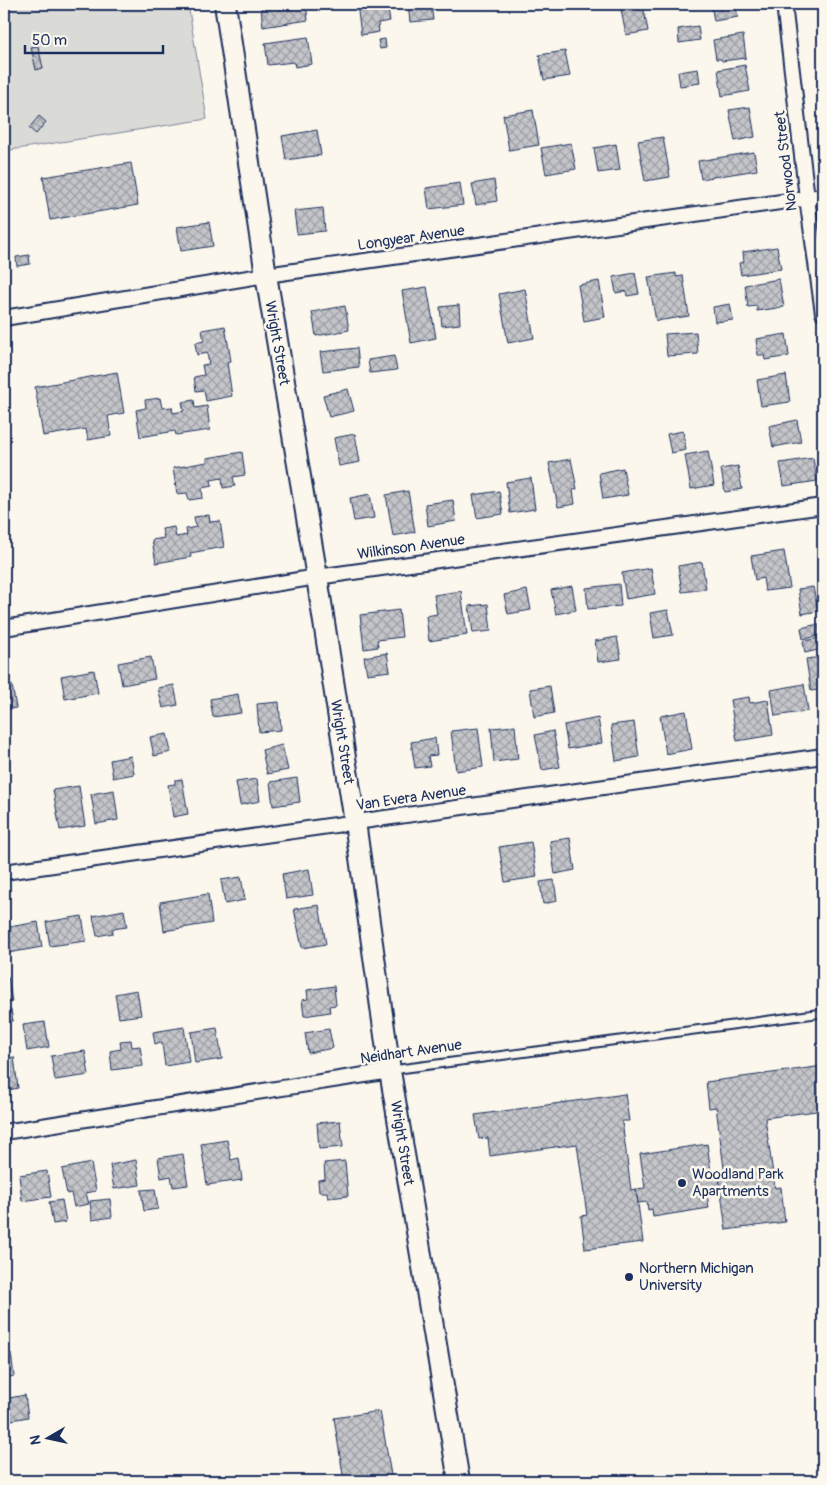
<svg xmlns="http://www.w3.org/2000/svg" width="827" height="1485" viewBox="0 0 827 1485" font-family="Pangolin,sans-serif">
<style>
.park{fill:#dadad7;stroke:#7a849a}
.building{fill:url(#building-cross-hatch);stroke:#1b2f5e}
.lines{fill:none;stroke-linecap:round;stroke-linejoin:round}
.service-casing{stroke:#1b2f5e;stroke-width:11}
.minor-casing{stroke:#1b2f5e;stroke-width:18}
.secondary-casing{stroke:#1b2f5e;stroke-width:24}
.service{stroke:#fbf7ec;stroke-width:7}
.minor{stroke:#fbf7ec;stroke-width:14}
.secondary{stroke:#fbf7ec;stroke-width:20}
.poi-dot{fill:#1b2f5e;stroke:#fbf7ec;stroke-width:2}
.labels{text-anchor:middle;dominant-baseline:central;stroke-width:5;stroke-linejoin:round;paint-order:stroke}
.street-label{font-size:15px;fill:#1b2f5e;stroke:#fbf7ec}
.poi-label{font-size:15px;fill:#1b2f5e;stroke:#fbf7ec;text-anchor:start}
</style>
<defs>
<pattern id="building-cross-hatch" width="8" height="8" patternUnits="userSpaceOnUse" patternTransform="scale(1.25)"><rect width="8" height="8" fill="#c3c5c9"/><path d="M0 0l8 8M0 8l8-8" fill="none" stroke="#9ea0a6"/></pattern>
</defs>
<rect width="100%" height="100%" fill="#fbf7ec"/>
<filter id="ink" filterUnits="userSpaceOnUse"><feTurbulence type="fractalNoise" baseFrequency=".02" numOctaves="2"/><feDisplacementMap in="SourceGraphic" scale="10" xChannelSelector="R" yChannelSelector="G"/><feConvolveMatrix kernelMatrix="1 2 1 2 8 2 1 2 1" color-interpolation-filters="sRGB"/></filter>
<g filter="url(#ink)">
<polygon class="park" points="4,4 188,4 207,119 4,151"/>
<g class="building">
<polygon points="291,4 306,4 308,20 263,27 261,8"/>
<polygon points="357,4 387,4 390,21 378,23 379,32 361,35"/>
<polygon points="408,4 431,4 433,20 410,22"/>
<polygon points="485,4 514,4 485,8"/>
<polygon points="711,4 735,4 738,17 714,21"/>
<polygon points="643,5 648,31 626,35 621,10"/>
<polygon points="698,26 700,40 679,43 678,29"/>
<polygon points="743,35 746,58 722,61 721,59 716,59 713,40"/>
<polygon points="308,37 312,64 295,67 294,62 268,65 265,43"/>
<polygon points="385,39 386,48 380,49 378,40"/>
<polygon points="38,46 43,68 36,70 31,47"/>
<polygon points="565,51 570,76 544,80 539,55"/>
<polygon points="745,65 750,91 722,96 718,70"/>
<polygon points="698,69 700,83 680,86 678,72"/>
<polygon points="750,107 755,137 735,141 729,110"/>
<polygon points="533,110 539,145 509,150 503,115"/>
<polygon points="39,116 46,122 36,134 29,128"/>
<polygon points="317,130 321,155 286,160 282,136"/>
<polygon points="663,137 670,177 645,181 638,141"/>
<polygon points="571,143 576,169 546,174 541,148"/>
<polygon points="616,144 620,170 598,173 594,148"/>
<polygon points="754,152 757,170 701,179 698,161"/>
<polygon points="131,163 138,205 50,220 43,177"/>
<polygon points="494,180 497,201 476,205 472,184"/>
<polygon points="460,183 463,205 429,209 426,188"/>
<polygon points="323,208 325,231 297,234 294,211"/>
<polygon points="209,222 213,246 181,251 177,227"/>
<polygon points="777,247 781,269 741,275 739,263 744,262 743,252"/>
<polygon points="4,254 5,254 9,280 4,281"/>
<polygon points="29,255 30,264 17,266 16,257"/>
<polygon points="635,273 639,294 627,296 626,291 616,293 613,277"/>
<polygon points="676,273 676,277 683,276 689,316 656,321 648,277"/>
<polygon points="779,279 784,307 757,311 757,306 748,307 745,285"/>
<polygon points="599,281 605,317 584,321 578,285"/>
<polygon points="427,287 436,338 411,343 402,291"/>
<polygon points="525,289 534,338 508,343 499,294"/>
<polygon points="730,304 733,320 715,322 713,307"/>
<polygon points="459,305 460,324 442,326 440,307"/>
<polygon points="345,306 349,330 316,336 312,312"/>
<polygon points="225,326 231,361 227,362 232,396 206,401 204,390 196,391 194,377 204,375 202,365 209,364 207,353 197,355 195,343 204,341 202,330"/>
<polygon points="696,332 698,354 667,356 665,334"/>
<polygon points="786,334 789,356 765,360 764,355 758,355 756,339"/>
<polygon points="357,348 359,367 323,371 320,352"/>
<polygon points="394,356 397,370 370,373 368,360"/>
<polygon points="117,372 124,413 108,416 111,436 88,440 86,429 43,436 35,387"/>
<polygon points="786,375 790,402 761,406 757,380"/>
<polygon points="348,389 354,411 329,417 323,395"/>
<polygon points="160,398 162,408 172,407 173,413 184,411 182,402 194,400 195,408 207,406 210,430 176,435 175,431 140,437 136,410 146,408 145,400"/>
<polygon points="797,420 801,442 773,447 769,426"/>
<polygon points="683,431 686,450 671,453 667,434"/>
<polygon points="355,434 360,462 339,466 334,438"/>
<polygon points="708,451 714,485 691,489 685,455"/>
<polygon points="242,452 245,475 233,477 235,486 223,488 222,478 211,480 212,486 202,488 203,498 189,500 187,493 177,494 173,468 207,462 207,458"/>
<polygon points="813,458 817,481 784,486 780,463"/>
<polygon points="571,459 577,489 573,490 575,504 558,507 549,463"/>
<polygon points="738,466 742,489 725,492 721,469"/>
<polygon points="623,468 628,495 603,499 599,473"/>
<polygon points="531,478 535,509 510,513 506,482"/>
<polygon points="408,491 415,532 393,536 386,495"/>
<polygon points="499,491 503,514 477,518 473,495"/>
<polygon points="370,494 374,518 354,521 350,498"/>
<polygon points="453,500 456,521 428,526 425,504"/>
<polygon points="209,515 210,522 220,521 224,547 190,553 191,557 156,563 152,540 164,538 162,529 174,527 176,537 187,535 186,529 196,527 194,517"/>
<polygon points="784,551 790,588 765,591 763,578 755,580 751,556"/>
<polygon points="702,562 706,589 682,592 678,566"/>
<polygon points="651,568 655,594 626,599 622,573"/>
<polygon points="619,584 621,606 588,609 586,588"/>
<polygon points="572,586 576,610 556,614 551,590"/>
<polygon points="813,587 818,611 802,614 798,589"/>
<polygon points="527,590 531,610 508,614 504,595"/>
<polygon points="461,591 467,635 429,641 426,616 437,614 434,595"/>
<polygon points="488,604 491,631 473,633 469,606"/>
<polygon points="399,610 402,637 377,640 378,647 364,649 360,615"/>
<polygon points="668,610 673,635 654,638 650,613"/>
<polygon points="818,624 820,636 803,639 801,628"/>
<polygon points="617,637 621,659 598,662 595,641"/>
<polygon points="820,638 822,649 805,653 803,641"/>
<polygon points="387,653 390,671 367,674 364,657"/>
<polygon points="151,657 155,679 122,685 118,663"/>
<polygon points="823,657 823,689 811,691 806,659"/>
<polygon points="94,670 98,693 65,699 61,676"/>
<polygon points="804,684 808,711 775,716 771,690"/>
<polygon points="12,685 16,708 4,710 4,687"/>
<polygon points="174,685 178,705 163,708 158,688"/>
<polygon points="550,686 554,713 534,717 530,689"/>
<polygon points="238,694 241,713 213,717 210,699"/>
<polygon points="749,697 750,703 768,700 773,735 737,741 730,700"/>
<polygon points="279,702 281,730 259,732 257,704"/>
<polygon points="686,711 692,749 666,754 660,716"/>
<polygon points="598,718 602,743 568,749 564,725"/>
<polygon points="634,722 639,757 616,761 611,725"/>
<polygon points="515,726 518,759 494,762 491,728"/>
<polygon points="478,728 483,767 456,771 451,731"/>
<polygon points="553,731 560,767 542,770 535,735"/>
<polygon points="167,734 171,752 154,756 150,737"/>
<polygon points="435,738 437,755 428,756 430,766 415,768 411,742"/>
<polygon points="282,745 288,770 267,774 262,750"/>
<polygon points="131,756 134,774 113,778 110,760"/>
<polygon points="297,778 300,802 273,806 270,782"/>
<polygon points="182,779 188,814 173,817 168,785 175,784 175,780"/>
<polygon points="257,779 260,801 240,805 236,782"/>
<polygon points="79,786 85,826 60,830 53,790"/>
<polygon points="114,790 118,820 96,824 91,794"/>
<polygon points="4,802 8,835 4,836"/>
<polygon points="570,838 575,870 555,874 550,841"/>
<polygon points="531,842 537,877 505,882 499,847"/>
<polygon points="309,869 313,895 286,899 282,874"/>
<polygon points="241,877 245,900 225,904 221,880"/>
<polygon points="554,880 557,901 543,904 540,882"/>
<polygon points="208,894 212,923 164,931 160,902"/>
<polygon points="319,905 326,944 302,948 294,909"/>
<polygon points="124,910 127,927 112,929 113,933 97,936 93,916"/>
<polygon points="82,916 86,941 50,946 46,922"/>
<polygon points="38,922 42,947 8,953 4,928"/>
<polygon points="4,977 8,977 12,1002 4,1003"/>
<polygon points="334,986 336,1005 329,1006 330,1012 304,1016 302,1000 308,999 307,990"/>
<polygon points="137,990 141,1015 119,1018 115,994"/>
<polygon points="11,1010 13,1021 4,1022 4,1011"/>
<polygon points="45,1022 49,1047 27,1051 23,1025"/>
<polygon points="184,1027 189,1062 165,1066 162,1043 155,1044 153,1032"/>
<polygon points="217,1028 222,1059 195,1063 191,1032"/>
<polygon points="329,1029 333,1048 308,1053 305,1033"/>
<polygon points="131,1040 132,1047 140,1046 143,1066 112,1070 110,1051 121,1049 120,1041"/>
<polygon points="85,1051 89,1075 55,1080 51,1056"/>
<polygon points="14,1057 18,1088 4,1091 4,1059"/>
<polygon points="823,1066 823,1110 765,1118 775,1188 781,1187 785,1222 726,1230 719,1177 725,1176 716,1107 709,1108 706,1082"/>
<polygon points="625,1094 629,1121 622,1121 631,1190 636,1189 643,1242 585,1249 581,1216 587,1215 577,1144 490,1156 488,1138 479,1139 475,1115"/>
<polygon points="340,1121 343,1147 319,1149 317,1123"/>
<polygon points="227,1140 231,1160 239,1158 242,1180 207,1185 201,1144"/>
<polygon points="707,1144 712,1178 719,1177 721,1190 707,1193 709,1208 653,1217 652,1209 648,1210 647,1202 638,1203 636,1189 645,1188 640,1154"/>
<polygon points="183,1154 188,1185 173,1187 171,1176 161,1178 158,1158"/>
<polygon points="136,1160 140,1185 114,1189 110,1165"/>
<polygon points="345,1161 348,1196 328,1198 327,1192 319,1192 318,1180 325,1179 324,1163"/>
<polygon points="91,1163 96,1191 86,1193 89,1204 74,1207 71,1193 67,1194 62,1169"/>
<polygon points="47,1171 51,1197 22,1201 19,1175"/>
<polygon points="5,1181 8,1203 4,1204 4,1182"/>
<polygon points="155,1189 158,1209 144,1211 141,1190"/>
<polygon points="110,1199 112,1217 92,1220 90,1201"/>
<polygon points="62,1200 66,1222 53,1224 49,1202"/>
<polygon points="11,1353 14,1376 4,1378 4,1354"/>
<polygon points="25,1395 28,1417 6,1421 4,1399"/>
<polygon points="380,1411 392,1481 344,1481 334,1418"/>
</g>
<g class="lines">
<g class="service-casing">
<polyline id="service" points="392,1070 823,1013"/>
</g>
<g class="minor-casing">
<g id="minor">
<polyline points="784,4 807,198 823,313"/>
<polyline points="4,318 266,275 823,196"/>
<polyline points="4,628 317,577 823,506"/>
<polyline points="4,872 823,756"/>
<polyline points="4,1132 390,1071"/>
</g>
</g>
<g class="secondary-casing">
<polyline id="secondary" points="225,4 266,275 317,577 355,822 390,1071 459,1481"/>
</g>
<use href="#service" class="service"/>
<use href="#minor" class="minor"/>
<use href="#secondary" class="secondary"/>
</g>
</g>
<g class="poi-dot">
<circle cx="682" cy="1183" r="5"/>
<circle cx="629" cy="1277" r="5"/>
</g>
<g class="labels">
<g class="street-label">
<text transform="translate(786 161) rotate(-97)">Norwood Street</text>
<text transform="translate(411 238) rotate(-8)">Longyear Avenue</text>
<text transform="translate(277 343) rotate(80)">Wright Street</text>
<text transform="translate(411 547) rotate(-8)">Wilkinson Avenue</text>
<text transform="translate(342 742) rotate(81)">Wright Street</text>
<text transform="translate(411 798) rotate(-8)">Van Evera Avenue</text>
<text transform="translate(411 1052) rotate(-8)">Neidhart Avenue</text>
<text transform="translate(402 1143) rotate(81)">Wright Street</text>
</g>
<g class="poi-label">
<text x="692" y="1174">Woodland Park<tspan x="692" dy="17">Apartments</tspan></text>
<text x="639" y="1268">Northern Michigan<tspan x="639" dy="17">University</tspan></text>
</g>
</g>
<rect width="827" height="1485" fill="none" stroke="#fbf7ec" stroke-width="20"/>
<rect x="10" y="10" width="807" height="1465" fill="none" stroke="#1b2f5e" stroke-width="2" filter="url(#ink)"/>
<g transform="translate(48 1438) rotate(261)" stroke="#fbf7ec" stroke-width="4" paint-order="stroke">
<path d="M0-4L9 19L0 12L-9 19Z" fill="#1b2f5e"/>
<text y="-8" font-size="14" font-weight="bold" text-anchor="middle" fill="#1b2f5e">N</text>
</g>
<path d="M25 45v8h138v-8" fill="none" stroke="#1b2f5e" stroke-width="2.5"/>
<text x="32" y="45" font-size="15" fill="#1b2f5e" stroke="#fbf7ec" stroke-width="4" paint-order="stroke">50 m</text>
</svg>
